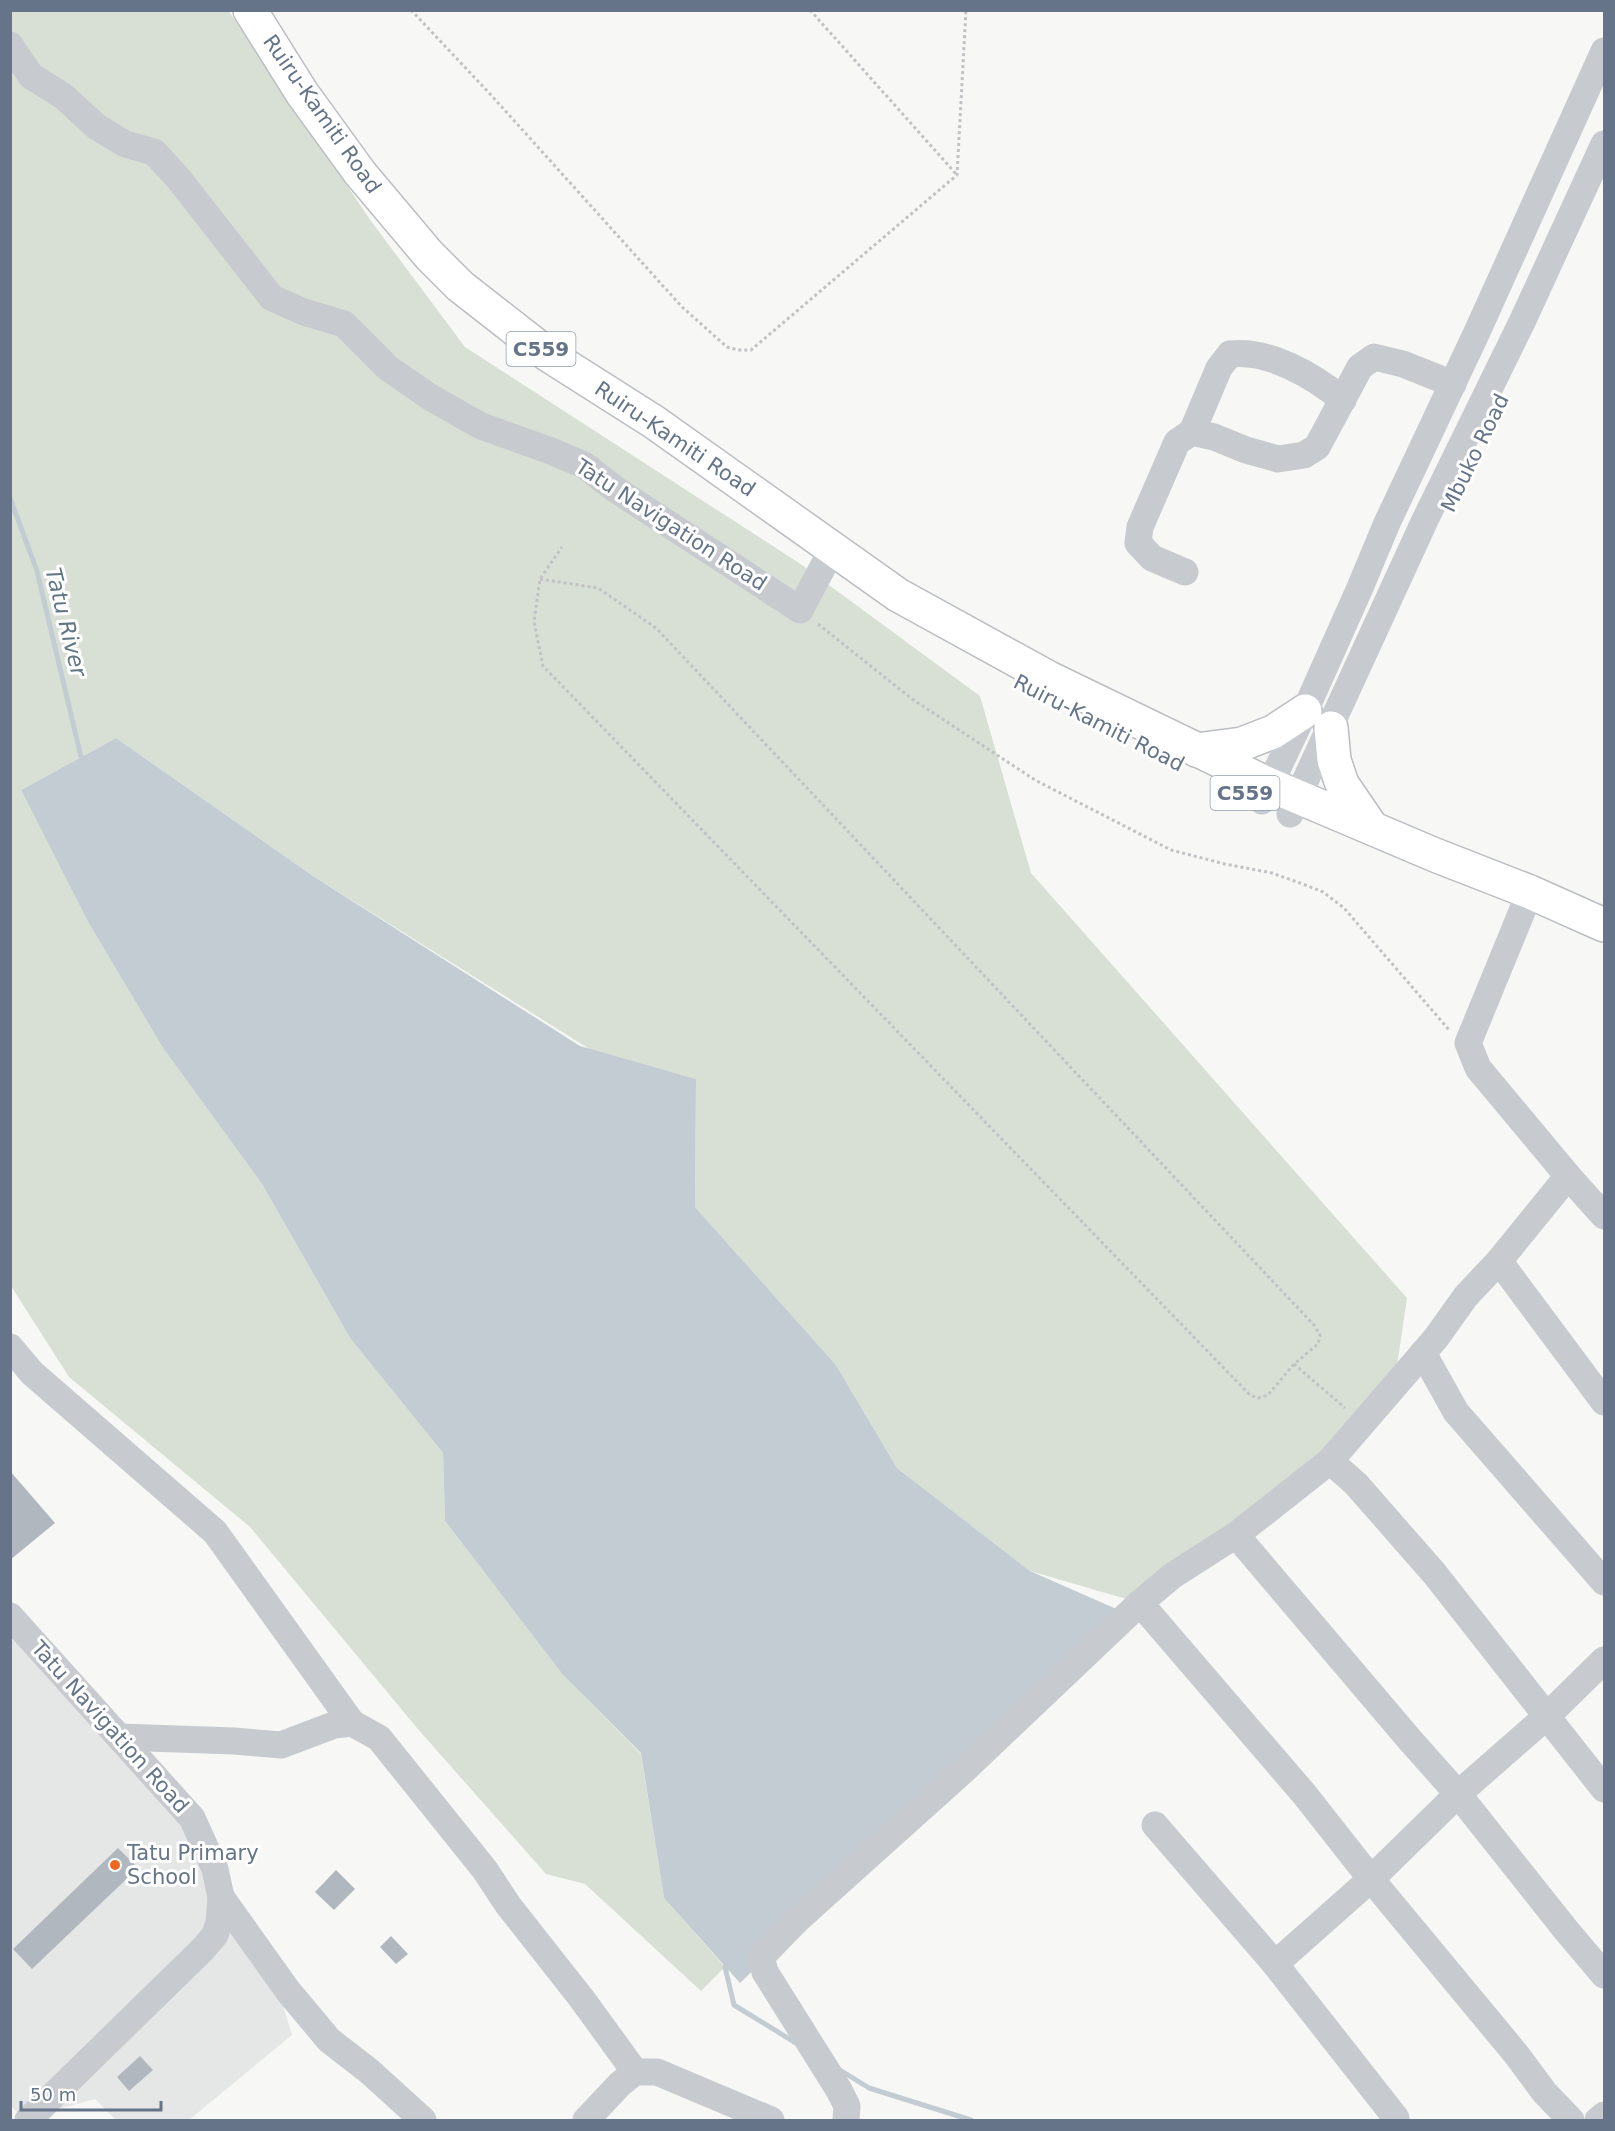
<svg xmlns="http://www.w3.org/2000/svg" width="1615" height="2131" viewBox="0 0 1615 2131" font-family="'DejaVu Sans',sans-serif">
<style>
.built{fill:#e5e7e6}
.green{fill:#d8e0d5}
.water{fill:#c3ccd2}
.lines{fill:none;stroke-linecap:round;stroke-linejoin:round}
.stream{stroke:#c3ccd2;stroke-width:5}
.building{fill:#b0b7be}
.major-casing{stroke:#babdc2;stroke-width:36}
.path{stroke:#c1c2c5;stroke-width:3;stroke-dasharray:3 3;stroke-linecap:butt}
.minor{stroke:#c7cace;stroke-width:27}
.major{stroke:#fff;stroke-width:33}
.poi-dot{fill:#ee681f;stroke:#fff;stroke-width:2}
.labels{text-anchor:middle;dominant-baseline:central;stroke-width:6;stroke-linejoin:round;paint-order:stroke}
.shield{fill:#fff;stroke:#939eac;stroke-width:1.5}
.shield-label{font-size:20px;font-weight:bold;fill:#657488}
.street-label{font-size:21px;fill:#657488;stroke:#fff}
.poi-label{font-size:21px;fill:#657488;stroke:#fff;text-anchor:start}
.water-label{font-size:22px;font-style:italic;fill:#617683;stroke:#fff}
</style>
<rect width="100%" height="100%" fill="#f7f8f5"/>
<polygon class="built" points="10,1613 174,1788 264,1943 292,2035 189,2120 116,2120 95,2099 23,2119 11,2106"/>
<polygon class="green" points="228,10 371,221 465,347 799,563 980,696 1031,873 1407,1298 1394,1386 1258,1517 1140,1603 1030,1571 897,1468 836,1365 695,1207 696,1079 591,1050 313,876 116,738 21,790 88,922 163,1048 262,1184 350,1338 443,1453 445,1521 563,1675 641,1754 664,1898 725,1967 701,1991 585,1884 546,1874 417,1728 250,1527 69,1377 11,1286 11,11"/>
<polygon class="water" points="116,738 313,876 580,1046 696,1079 695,1207 836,1365 897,1468 1030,1571 1121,1611 740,1983 664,1898 641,1753 563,1675 445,1521 443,1453 350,1338 262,1184 163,1048 88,922 21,790"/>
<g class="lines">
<g class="stream">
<polyline points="10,498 37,571 81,757"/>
<polyline points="725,1967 734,2005 796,2043"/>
<polyline points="840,2070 869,2088 971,2120"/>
</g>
</g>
<g class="building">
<polygon points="10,1471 55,1523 10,1560"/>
<polygon points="118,1848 138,1868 32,1969 13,1949"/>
<polygon points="336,1870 355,1889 334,1910 315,1892"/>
<polygon points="391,1936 408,1954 396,1964 380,1947"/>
<polygon points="140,2056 153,2070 129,2091 117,2077"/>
</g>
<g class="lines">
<g class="major-casing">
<g id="major">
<polyline points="250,10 302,93 360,173 429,255 460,286 547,354 654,422 898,595 1049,678 1270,785 1435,855 1530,892 1604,925"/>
<polyline points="1331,728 1334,760 1342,784 1372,828"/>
<polyline points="1196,750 1242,744 1273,732 1305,711"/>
</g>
</g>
<g class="path">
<polyline points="411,10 491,95 682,307 727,347 738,350 751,350 957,175 966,10"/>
<polyline points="810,10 957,175"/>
<polyline points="540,579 598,588 656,628 1314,1325 1320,1335 1318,1344 1294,1364 1268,1395 1258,1398 1250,1395 543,666 534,622 540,579 562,547"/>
<polyline points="818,624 912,699 1035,780 1171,850 1225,864 1272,873 1300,883 1323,892 1344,908 1450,1031"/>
<polyline points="1294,1364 1345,1408"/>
</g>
<g class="minor">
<polyline points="10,45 31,76 63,96 97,127 125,144 154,152 178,178 272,298 304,312 344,324 388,368 430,397 481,426 551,451 584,465 615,489 800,610 833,548"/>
<path d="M 1192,432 L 1219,368 L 1230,354 C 1268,349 1314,376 1343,400"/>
<polyline points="1185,572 1152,558 1138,543 1140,527 1177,442 1192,432 1214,437 1246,450 1278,459 1304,455 1317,447 1360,367 1374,357 1403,364 1453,384"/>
<polyline points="1262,801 1305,711 1359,590 1387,523 1477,332 1604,51"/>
<polyline points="1290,814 1425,520 1522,322 1604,144"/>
<polyline points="1530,892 1468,1043 1478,1068 1568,1176 1604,1216"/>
<polyline points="1499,1261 1604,1402"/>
<polyline points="10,1347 32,1373 215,1532 352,1723"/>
<polyline points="1423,1353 1456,1412 1604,1582"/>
<polyline points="1330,1461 1356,1484 1434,1573 1604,1789"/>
<polyline points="1236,1535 1410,1740 1458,1794 1566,1930 1604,1975"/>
<polyline points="1140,1603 1305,1795 1371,1879 1516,2054 1545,2093 1571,2120"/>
<polyline points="10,1616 192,1818 215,1869 221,1897 219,1922 215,1935 203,1949 28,2120"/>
<polyline points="120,1737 234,1741 281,1745 334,1725 352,1723 379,1738 485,1870 508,1905 582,1999 635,2072"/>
<polyline points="1155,1825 1275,1964 1396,2118"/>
<polyline points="221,1897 288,1991 329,2040 369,2071 423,2120"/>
<polyline points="1275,1964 1371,1879 1458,1794 1547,1716 1604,1660"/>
<polyline points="586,2120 620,2084 635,2072 657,2072 771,2120"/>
<polyline points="846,2120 847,2106 839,2090 765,1972 761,1957 796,1921 964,1770 1140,1603 1172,1576 1236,1535 1330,1461 1436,1338 1466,1296 1499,1261 1568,1176"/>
<polyline points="1598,2120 1604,2115"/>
</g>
<use href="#major" class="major"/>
</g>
<circle class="poi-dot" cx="115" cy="1865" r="6"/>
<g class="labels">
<g class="shield">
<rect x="506.5" y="332" width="69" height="34" rx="4.5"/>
<rect x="1210.5" y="776" width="69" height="34" rx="4.5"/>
</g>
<g class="shield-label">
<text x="541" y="349">C559</text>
<text x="1245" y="793">C559</text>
</g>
<g class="street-label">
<text transform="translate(322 114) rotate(55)">Ruiru-Kamiti Road</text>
<text transform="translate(675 439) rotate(34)">Ruiru-Kamiti Road</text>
<text transform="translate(1475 453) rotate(-64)">Mbuko Road</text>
<text transform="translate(671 525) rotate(33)">Tatu Navigation Road</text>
<text transform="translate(1099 723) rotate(27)">Ruiru-Kamiti Road</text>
<text transform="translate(110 1727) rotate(48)">Tatu Navigation Road</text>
</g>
<g class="poi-label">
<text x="127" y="1853">Tatu Primary<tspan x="127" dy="24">School</tspan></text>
</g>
<g class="water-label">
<text transform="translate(66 622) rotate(76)">Tatu River</text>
</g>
</g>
<rect width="1615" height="2131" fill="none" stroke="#657488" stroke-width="24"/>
<path d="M21 2101v9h140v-9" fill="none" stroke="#657488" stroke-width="3"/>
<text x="30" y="2101" font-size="18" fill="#657488" stroke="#ffffff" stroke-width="4.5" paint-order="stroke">50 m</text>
</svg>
